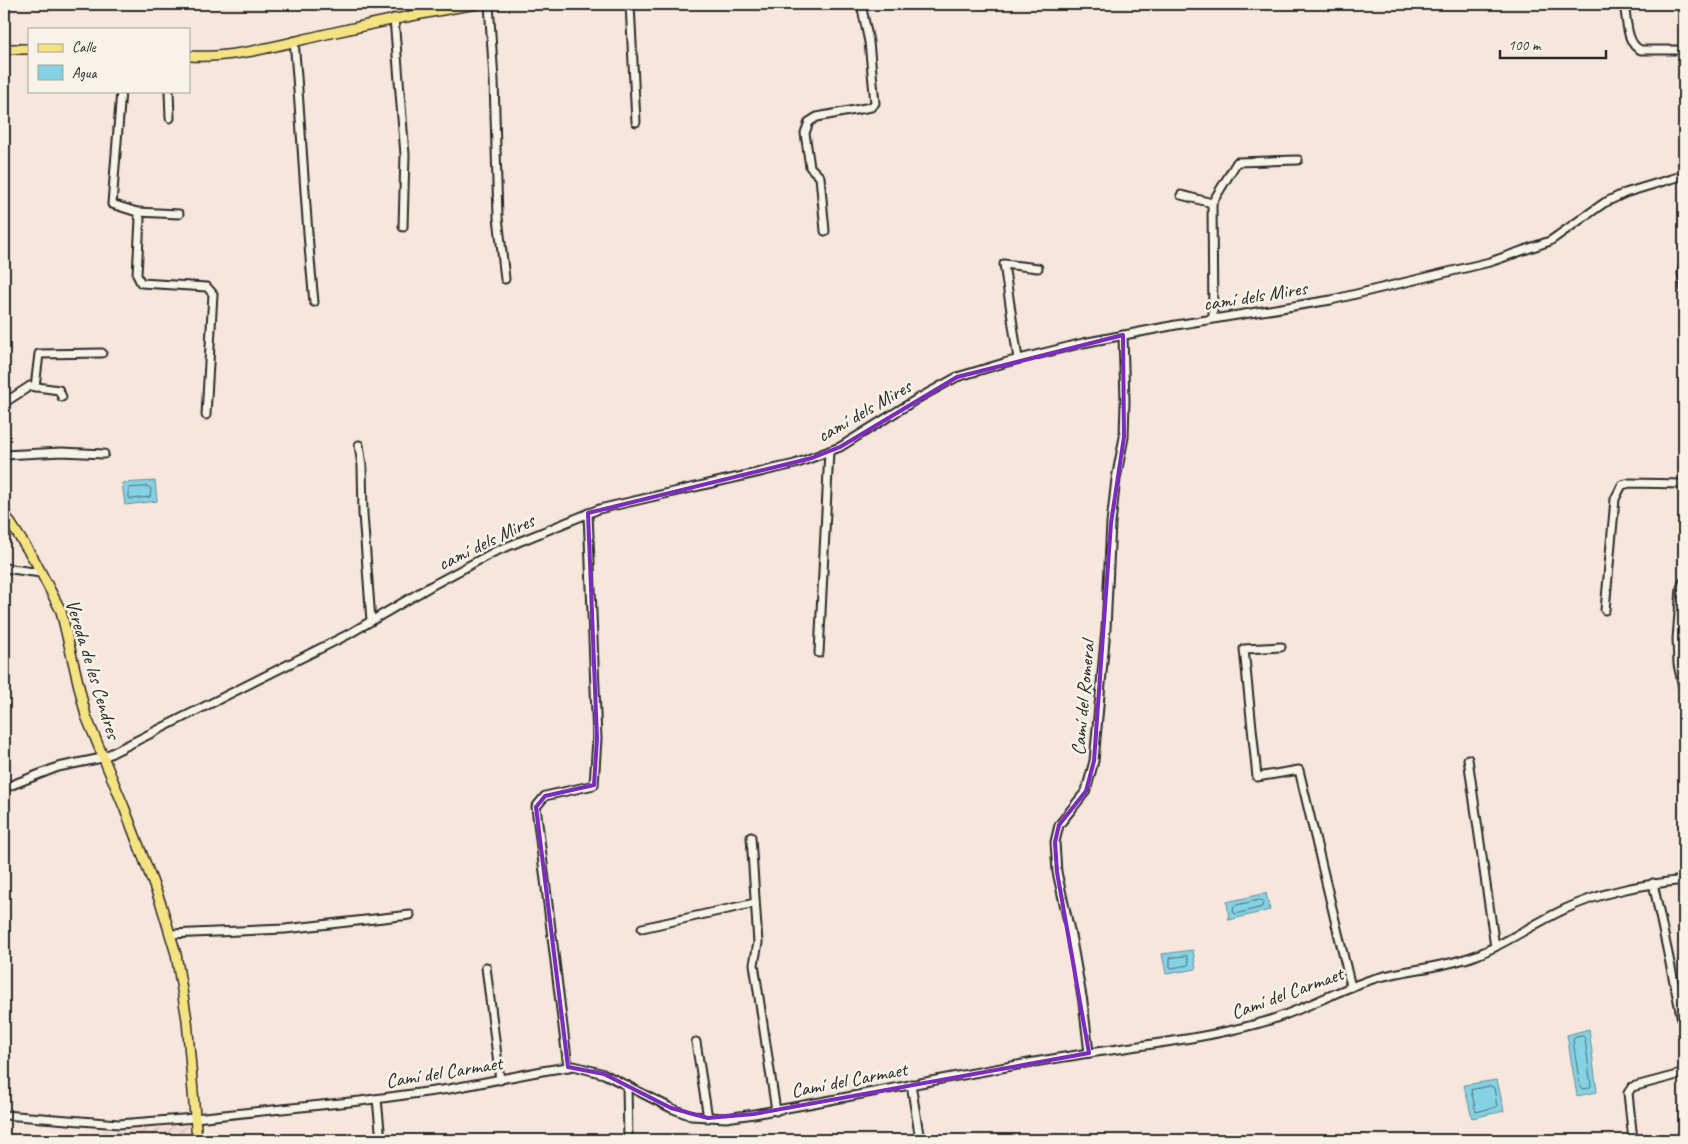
<svg xmlns="http://www.w3.org/2000/svg" width="1688" height="1144" viewBox="0 0 1688 1144" font-family="Caveat,sans-serif">
<style>
.industrial{fill:url(#industrial-furrows)}
.water{fill:#85d2e4;stroke:#618f9a}
.lines{fill:none;stroke-linecap:round;stroke-linejoin:round}
.shore{stroke:#4f6e75;stroke-width:1}
.minor-casing{stroke:#2b2b2b;stroke-width:11}
.major-casing{stroke:#2b2b2b;stroke-width:12}
.minor{stroke:#f7f3e8;stroke-width:7}
.major{stroke:#f5e381;stroke-width:9}
.marked{fill:none;stroke:#7b2cbf;stroke-width:4;stroke-linejoin:round}
.labels{text-anchor:middle;dominant-baseline:central;stroke-width:5;stroke-linejoin:round;paint-order:stroke}
.street-label{font-size:20px;fill:#2b2b2b;stroke:#f7f3e8}
</style>
<defs>
<pattern id="industrial-furrows" width="10" height="10" patternUnits="userSpaceOnUse" patternTransform="scale(1.25)"><rect width="10" height="10" fill="#f3d9d0"/><path d="M-1 1l2-2M0 10L10 0M9 11l2-2" fill="none" stroke="#d0bab3"/></pattern>
</defs>
<rect width="100%" height="100%" fill="#f7e6dc"/>
<filter id="ink" filterUnits="userSpaceOnUse"><feTurbulence type="fractalNoise" baseFrequency=".02" numOctaves="2"/><feDisplacementMap in="SourceGraphic" scale="10" xChannelSelector="R" yChannelSelector="G"/><feConvolveMatrix kernelMatrix="1 2 1 2 8 2 1 2 1" color-interpolation-filters="sRGB"/></filter>
<g filter="url(#ink)">
<polygon class="industrial" points="189,1125 190,1140 100,1140 99,1131 123,1131"/>
<g class="water">
<polygon points="155,481 157,501 125,505 122,483"/>
<polygon points="1266,893 1270,910 1229,920 1227,902"/>
<polygon points="1193,950 1196,969 1166,974 1162,954"/>
<polygon points="1589,1029 1597,1092 1577,1096 1567,1035"/>
<polygon points="1497,1080 1504,1111 1472,1118 1464,1085"/>
</g>
<g class="lines">
<g class="shore">
<polygon points="149,487 151,489 150,497 132,499 129,498 129,488"/>
<polygon points="1260,900 1263,901 1262,907 1236,914 1233,912 1234,906"/>
<polygon points="1187,956 1189,962 1188,965 1172,968 1170,967 1170,958"/>
<polygon points="1583,1036 1585,1038 1591,1086 1589,1088 1583,1089 1580,1087 1573,1040 1574,1038"/>
<polygon points="1491,1086 1494,1088 1497,1107 1476,1112 1471,1090"/>
</g>
<g class="minor-casing">
<g id="minor">
<polyline points="489,4 494,80 498,217 505,279"/>
<polyline points="630,4 636,122"/>
<path d="M 1624,4 C 1627,18 1626,45 1641,50 L 1684,50"/>
<polyline points="394,18 405,155 403,227"/>
<path d="M 294,41 C 302,128 305,215 314,302"/>
<polyline points="121,91 112,204 137,212 140,219 137,275 141,283 207,287 213,294 206,415"/>
<polyline points="169,91 170,118"/>
<polyline points="1181,195 1212,203"/>
<polyline points="137,212 179,214"/>
<polyline points="825,231 820,177 810,167 805,133 809,122 817,117 871,107 875,103 869,42 861,4"/>
<polyline points="1684,265 1682,273 1684,288"/>
<polyline points="1213,319 1212,203 1237,162 1298,160"/>
<polyline points="1018,359 1004,264 1038,268"/>
<polyline points="35,387 39,354 102,353"/>
<polyline points="4,403 30,386 59,390 62,397"/>
<polyline points="359,445 362,466 363,514 371,621"/>
<polyline points="4,455 62,452 104,454"/>
<polyline points="4,568 41,573"/>
<polyline points="1684,581 1681,588 1677,639 1678,664 1684,692"/>
<polyline points="1605,610 1615,499 1622,485 1630,483 1684,484"/>
<polyline points="1281,647 1244,649 1257,777 1299,770 1351,987"/>
<polyline points="819,653 829,451"/>
<polyline points="1468,759 1495,947"/>
<polyline points="4,788 58,767 102,758 349,634 431,586 494,552 599,509 795,464 840,447 917,399 957,377 1004,363 1083,343 1176,325 1331,300 1490,262 1550,241 1604,203 1625,193 1684,175"/>
<polyline points="751,837 758,943 754,964 776,1111"/>
<polyline points="1653,883 1684,1029"/>
<polyline points="642,928 755,903"/>
<polyline points="170,934 285,929 410,915"/>
<polyline points="486,967 500,1080"/>
<polyline points="696,1042 708,1118"/>
<polyline points="1089,1053 1083,1002 1071,935 1057,872 1055,842 1059,825 1086,791 1094,761 1106,629 1111,523 1116,479 1124,437 1125,401 1123,335"/>
<polyline points="568,1067 536,807 545,796 594,785 597,739 588,513"/>
<polyline points="911,1084 920,1140"/>
<polyline points="627,1085 628,1140"/>
<polyline points="377,1099 381,1140"/>
<path d="M 4,1115 L 119,1124 L 195,1118 L 360,1101 L 449,1089 L 542,1071 L 574,1066 L 604,1074 L 671,1108 L 691,1116 L 726,1118 L 754,1114 C 858,1096 960,1074 1064,1057 C 1129,1046 1196,1041 1260,1023 C 1299,1013 1334,991 1373,979 C 1407,969 1443,968 1477,955 C 1507,943 1533,924 1563,910 C 1603,891 1641,885 1684,880"/>
<polyline points="1633,1140 1628,1093 1632,1087 1677,1075 1684,1071"/>
</g>
</g>
<g class="major-casing">
<g id="major">
<polyline points="4,49 29,49"/>
<path d="M 189,56 C 237,59 285,43 331,33 C 380,22 428,12 477,4"/>
<polyline points="4,513 35,561 61,611 86,716 124,807 161,904 176,954 187,1020 197,1140"/>
</g>
</g>
<use href="#minor" class="minor"/>
<use href="#major" class="major"/>
</g>
</g>
<path class="marked" d="M 1123,335 L 1124,437 L 1111,523 L 1094,761 L 1086,791 L 1059,825 L 1055,842 L 1057,872 L 1089,1053 L 754,1114 L 708,1118 L 671,1108 L 604,1074 L 568,1067 L 536,807 L 545,796 L 594,785 L 597,739 L 588,513 L 812,458 L 840,447 L 957,377 Z"/>
<g class="labels">
<g class="street-label">
<text transform="translate(1255 296) rotate(-9)">camí dels Mires</text>
<text transform="translate(864 411) rotate(-30)">camí dels Mires</text>
<text transform="translate(486 542) rotate(-26)">camí dels Mires</text>
<text transform="translate(93 669) rotate(73)">Vereda de les Cendres</text>
<text transform="translate(1083 698) rotate(-85)">Camí del Romeral</text>
<text transform="translate(1287 993) rotate(-20)">Camí del Carmaet</text>
<text transform="translate(444 1072) rotate(-9)">Camí del Carmaet</text>
<text transform="translate(849 1080) rotate(-11)">Camí del Carmaet</text>
</g>
</g>
<rect width="1688" height="1144" fill="none" stroke="#f7f3e8" stroke-width="20"/>
<rect x="10" y="10" width="1668" height="1124" fill="none" stroke="#2b2b2b" stroke-width="2" filter="url(#ink)"/>
<rect x="28" y="28" width="162" height="65" fill="#f7f3e8" stroke="#a5a39c"/>
<rect x="38" y="44" width="25" height="8" fill="#f5e381" stroke="#a5a39c"/>
<text x="72" y="52" font-size="15" fill="#2b2b2b">Calle</text>
<rect x="38" y="65" width="25" height="15" fill="#85d2e4" stroke="#a5a39c"/>
<text x="72" y="78" font-size="15" fill="#2b2b2b">Agua</text>
<path d="M1500 50v8h106v-8" fill="none" stroke="#2b2b2b" stroke-width="2.5"/>
<text x="1508" y="50" font-size="15" fill="#2b2b2b" stroke="#f7f3e8" stroke-width="4" paint-order="stroke">100 m</text>
</svg>
